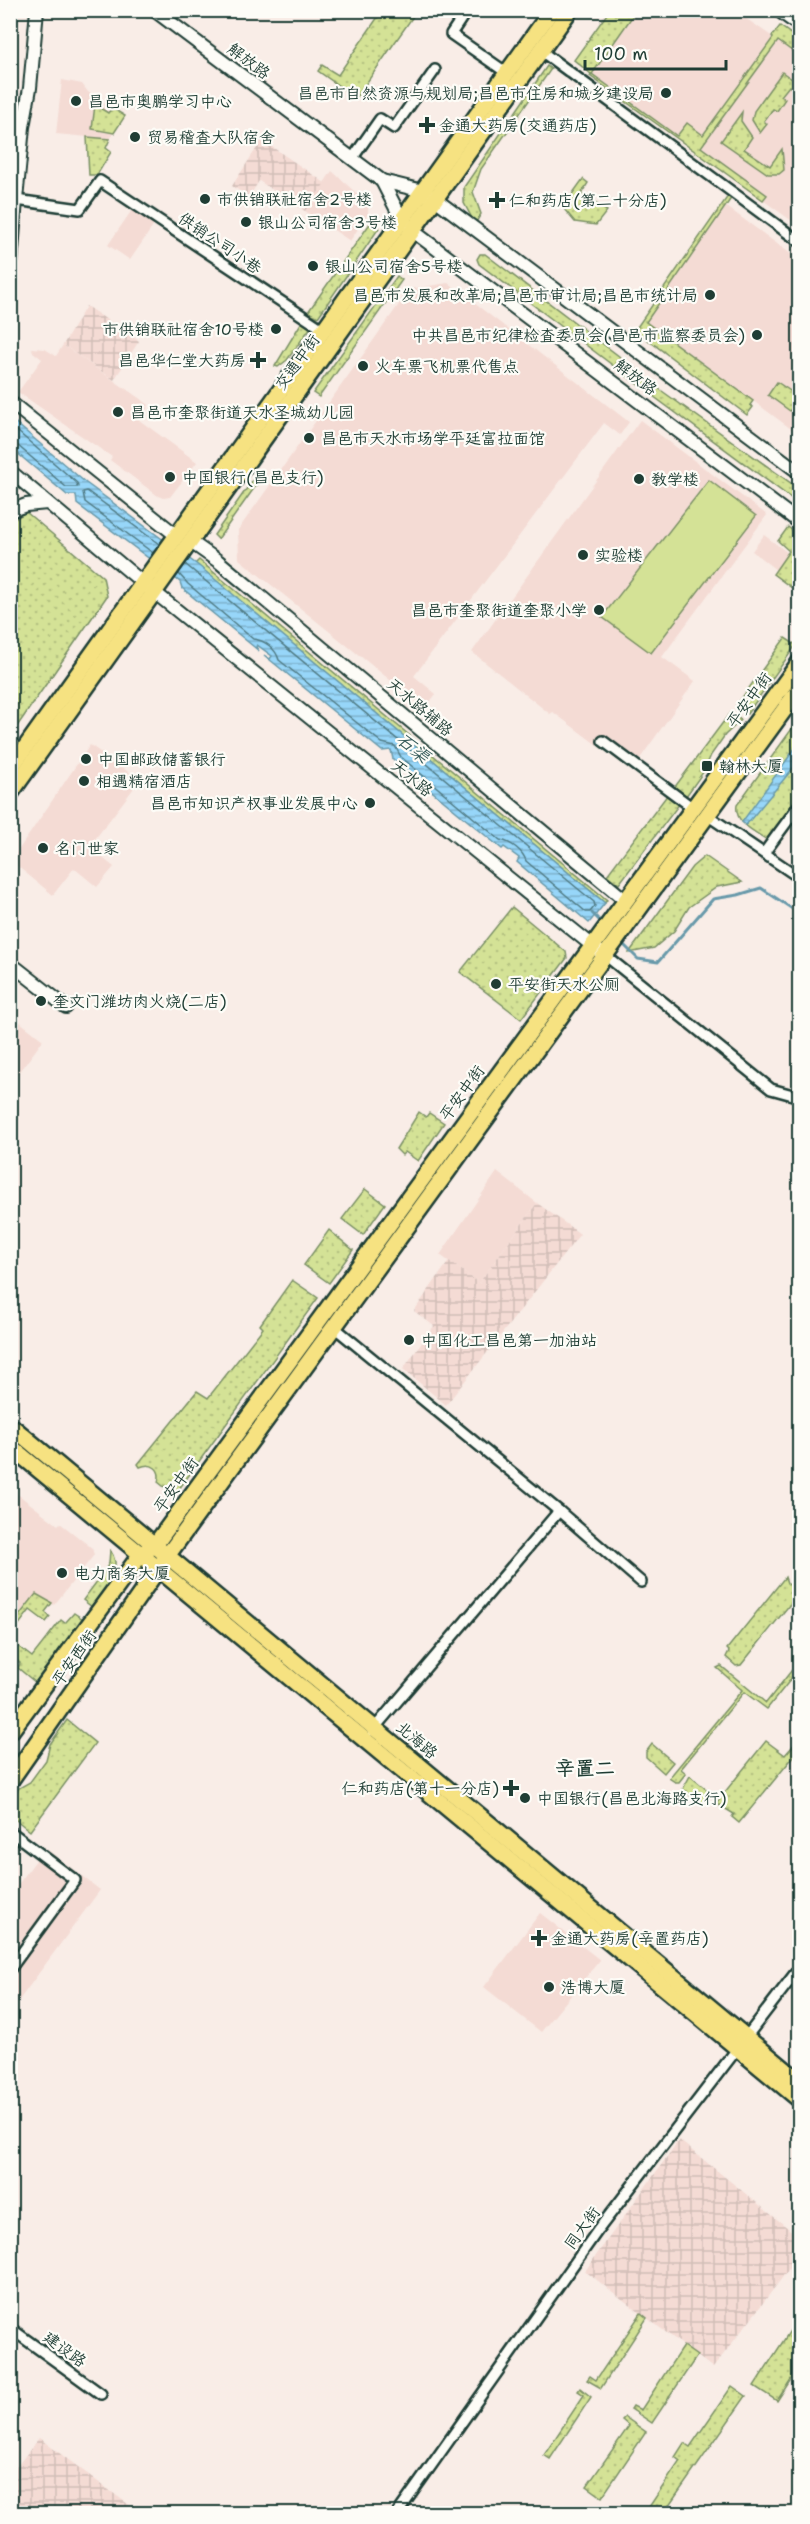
<svg xmlns="http://www.w3.org/2000/svg" width="810" height="2524" viewBox="0 0 810 2524" font-family="'Shantell Sans','LXGW WenKai TC',sans-serif">
<style>
.built{fill:#f4dbd4}
.industrial{fill:url(#industrial-grid)}
.grass{fill:#d4e296;stroke:#7a9065;stroke-width:1.5}
.park{fill:url(#park-dots);stroke:#7a9065;stroke-width:1.5}
.water{fill:url(#water-rules);stroke:#6799aa;stroke-width:1.5}
.lines{fill:none;stroke-linecap:round;stroke-linejoin:round}
.shore{stroke:#4f7a83;stroke-width:1.5}
.stream{stroke:#6799aa;stroke-width:3}
.minor-casing{stroke:#1f3d34;stroke-width:14}
.tertiary-casing{stroke:#1f3d34;stroke-width:16}
.primary-casing{stroke:#1f3d34;stroke-width:20}
.minor{stroke:#fdfcf7;stroke-width:9}
.tertiary{stroke:#fdfcf7;stroke-width:12}
.primary{stroke:#f6e281;stroke-width:15}
.poi-dot{fill:#1f3d34;stroke:#fdfcf7;stroke-width:2}
.labels{text-anchor:middle;dominant-baseline:central;stroke-width:4.5;stroke-linejoin:round;paint-order:stroke}
.street-label{font-size:16px;fill:#1f3d34;stroke:#fdfcf7}
.poi-label{font-size:16px;fill:#1f3d34;stroke:#fdfcf7;text-anchor:start}
.water-label{font-size:18px;font-style:italic;fill:#375c5b;stroke:#fdfcf7}
.quarter-label{font-size:20px;font-weight:bold;fill:#1f3d34;stroke:#fdfcf7}
</style>
<defs>
<pattern id="industrial-grid" width="8" height="8" patternUnits="userSpaceOnUse" patternTransform="scale(1.5)"><rect width="8" height="8" fill="#f4dbd4"/><path d="M0 4h8M4 0v8" fill="none" stroke="#d1bdb7"/></pattern>
<pattern id="park-dots" width="8" height="8" patternUnits="userSpaceOnUse" patternTransform="scale(1.5)"><rect width="8" height="8" fill="#d4e296"/><path d="M2 2h.1M6 6h.1" fill="none" stroke="#b6c382" stroke-width="1.8" stroke-linecap="round"/></pattern>
<pattern id="water-rules" width="6" height="5" patternUnits="userSpaceOnUse" patternTransform="scale(1.5)"><rect width="6" height="5" fill="#97d6f9"/><path d="M0 2.5h6" fill="none" stroke="#7bafca"/></pattern>
</defs>
<rect width="100%" height="100%" fill="#f9ede7"/>
<filter id="ink" filterUnits="userSpaceOnUse"><feTurbulence type="fractalNoise" baseFrequency=".0167" numOctaves="2"/><feDisplacementMap in="SourceGraphic" scale="12" xChannelSelector="R" yChannelSelector="G"/><feConvolveMatrix kernelMatrix="1 2 1 2 8 2 1 2 1" color-interpolation-filters="sRGB"/></filter>
<g filter="url(#ink)">
<g class="built">
<polygon points="636,11 735,11 799,55 799,226 590,76"/>
<polygon points="62,80 82,84 88,92 125,116 110,139 56,134"/>
<polygon points="332,171 368,204 368,214 350,241 305,211"/>
<polygon points="723,204 799,260 799,423 794,431 643,320"/>
<polygon points="134,207 156,222 130,260 108,245"/>
<polygon points="448,283 629,422 620,435 604,423 414,676 436,694 425,708 239,559 238,530 410,289"/>
<polygon points="63,345 149,405 139,420 197,462 170,497 163,498 158,496 110,460 112,457 18,392 42,359 33,352 32,348 45,349 56,356"/>
<polygon points="640,420 767,515 662,657 695,681 639,760 605,736 597,745 553,712 550,714 472,652"/>
<polygon points="764,535 788,553 776,570 752,551"/>
<polygon points="90,745 140,780 89,847 114,867 97,887 74,868 53,895 11,861"/>
<polygon points="11,1015 43,1040 11,1084"/>
<polygon points="497,1172 537,1203 479,1283 440,1255"/>
<polygon points="11,1489 58,1525 60,1523 92,1548 94,1555 54,1605 36,1595 11,1626"/>
<polygon points="45,1848 100,1890 11,2011 11,1894"/>
<polygon points="540,1913 600,1960 541,2032 484,1987"/>
</g>
<g class="industrial">
<polygon points="262,140 325,183 305,211 259,181 249,197 232,186"/>
<polygon points="86,306 139,341 114,380 63,345"/>
<polygon points="537,1203 580,1234 446,1405 403,1369 434,1326 414,1311 449,1261 479,1283"/>
<polygon points="679,2140 799,2237 799,2270 792,2265 713,2368 585,2271"/>
<polygon points="39,2438 140,2513 11,2513 11,2474"/>
</g>
<polygon class="grass" points="709,480 756,516 651,653 602,617"/>
<g class="park">
<polygon points="382,11 408,11 414,15 356,98 318,71 322,65 338,75"/>
<polygon points="609,11 636,11 592,74 677,136 687,123 703,135 773,38 772,36 780,26 799,40 799,56 778,41 701,147 767,195 763,200 590,76 591,74 574,60"/>
<polygon points="547,66 551,69 481,169 473,192 481,214 475,224 464,203 464,187"/>
<polygon points="782,72 799,84 797,91 789,86 781,96 785,99 777,111 773,109 764,121 767,124 760,133 752,120 754,111"/>
<polygon points="95,105 108,113 112,108 125,116 114,133 92,129"/>
<polygon points="742,112 741,121 752,137 744,149 770,166 782,149 784,170 779,174 768,174 721,141"/>
<polygon points="87,137 110,139 106,148 111,152 97,175 89,175"/>
<polygon points="583,179 588,183 581,194 607,211 596,225 575,222 564,209 565,204"/>
<polygon points="728,196 732,197 646,322 753,401 750,405 753,407 747,415 635,330"/>
<polygon points="371,222 379,228 318,317 308,312"/>
<polygon points="480,254 485,254 645,376 648,380 647,385 640,386 479,264 477,259"/>
<polygon points="397,276 402,280 319,397 313,393"/>
<polygon points="303,320 311,327 287,360 278,367 275,366"/>
<polygon points="777,382 799,397 790,411 768,395"/>
<polygon points="655,386 799,489 799,504 653,396 650,391"/>
<polygon points="257,474 262,477 218,539 214,535"/>
<polygon points="26,512 103,577 107,596 11,735 11,521"/>
<polygon points="788,527 799,536 799,563 793,573 794,583 792,588 773,574 789,551 778,541"/>
<polygon points="199,560 607,900 605,903 195,564"/>
<polygon points="785,638 796,645 747,714 736,706"/>
<polygon points="730,713 741,720 725,735 711,755 704,771 686,796 674,788"/>
<path d="M 799,719 L 799,795 L 767,840 C 754,831 734,823 737,805 Z"/>
<polygon points="668,794 680,803 619,884 607,875"/>
<polygon points="705,856 742,882 717,887 689,907 674,931 654,948 629,953 692,867"/>
<polygon points="512,907 566,952 567,958 521,1019 460,972"/>
<polygon points="419,1112 426,1117 429,1113 444,1123 418,1161 405,1152 402,1155 396,1149"/>
<polygon points="365,1189 385,1204 363,1235 342,1219"/>
<polygon points="329,1230 353,1250 329,1283 304,1265"/>
<path d="M 292,1280 L 318,1298 L 176,1493 L 173,1494 L 158,1482 C 162,1469 152,1462 140,1467 L 138,1464 L 197,1391 L 208,1398 L 263,1328 L 260,1325 Z"/>
<path d="M 110,1550 C 125,1570 104,1590 92,1607 L 83,1600 L 104,1572 L 109,1563 Z"/>
<polygon points="785,1577 787,1583 799,1593 799,1601 795,1598 741,1665 736,1666 726,1657 729,1651 727,1649"/>
<polygon points="36,1594 52,1603 45,1612 50,1617 46,1622 30,1610 11,1635 11,1626"/>
<polygon points="74,1613 83,1619 36,1683 18,1668 20,1663 11,1656 11,1641 32,1657 61,1620 65,1623"/>
<polygon points="799,1661 799,1669 767,1709 744,1692 681,1769 686,1773 679,1782 675,1782 669,1778 742,1690 717,1668 721,1666 766,1703"/>
<polygon points="67,1720 95,1743 30,1831 11,1816 11,1800 19,1788 30,1782 46,1760 50,1744"/>
<polygon points="799,1739 799,1750 739,1823 732,1817 734,1814 716,1803 766,1741 785,1755"/>
<polygon points="652,1744 673,1762 664,1773 646,1757 646,1752"/>
<polygon points="690,1776 712,1794 703,1806 683,1789"/>
<polygon points="641,2313 647,2318 601,2388 587,2380 590,2376 596,2380"/>
<polygon points="799,2317 799,2367 777,2401 754,2386"/>
<polygon points="683,2346 697,2356 652,2423 631,2409 633,2406 641,2410"/>
<polygon points="732,2386 746,2396 664,2513 645,2513 680,2461 675,2457 684,2443 690,2447"/>
<polygon points="580,2388 591,2397 550,2459 544,2455 584,2395 578,2391"/>
<polygon points="625,2417 646,2432 602,2497 587,2486 629,2426 622,2420"/>
</g>
<g class="water">
<polygon points="10,418 86,483 199,566 605,903 589,923 517,862 519,858 504,847 502,849 393,759 391,750 382,751 264,655 270,659 272,656 257,645 256,647 259,651 182,588 180,582 77,504 76,495 67,495 11,448"/>
<polygon points="796,747 799,748 799,761 746,825 742,822"/>
</g>
<g class="lines">
<g class="shore">
<polyline points="10,425 77,483 78,487 66,487 17,445 10,444"/>
<polyline points="153,553 85,502 83,492 87,491 159,544"/>
<path d="M 179,574 L 188,584 L 253,639 C 265,640 276,649 279,660 L 382,743 L 395,746 L 401,757 L 500,840 C 511,842 523,851 526,861 L 586,912 L 590,912 L 595,906 L 594,902 L 185,564"/>
</g>
<g class="stream">
<polyline points="592,913 602,923"/>
<polyline points="622,943 638,959 658,962 713,899 738,895 761,888 800,914"/>
</g>
<g class="minor-casing">
<g id="minor">
<polyline points="467,10 451,34 507,73"/>
<polyline points="541,51 800,242"/>
<polyline points="352,159 380,119 394,128 435,70"/>
<polyline points="16,200 80,209 100,181 324,330"/>
<polyline points="603,741 693,808"/>
<polyline points="707,815 800,878"/>
<polyline points="764,853 800,804"/>
<polyline points="605,955 771,1089 800,1097"/>
<polyline points="334,1327 559,1511 641,1582"/>
<polyline points="372,1731 559,1511"/>
<polyline points="10,1831 75,1880 10,1969"/>
<polyline points="10,2328 101,2394"/>
<polyline points="397,2514 598,2230 800,1967"/>
</g>
</g>
<g class="tertiary-casing">
<g id="tertiary">
<polyline points="154,10 382,181 423,191 435,199 800,473"/>
<polyline points="778,10 800,26"/>
<polyline points="382,181 402,220 413,231 800,523"/>
<polyline points="10,277 16,200 23,127 30,88 37,10"/>
<polyline points="10,402 177,536"/>
<polyline points="10,471 143,583 599,951"/>
<polyline points="10,511 26,505 47,503"/>
<polyline points="191,542 218,561 625,900"/>
<polyline points="10,963 66,1007"/>
</g>
</g>
<g class="primary-casing">
<g id="primary">
<polyline points="10,769 552,10"/>
<polyline points="10,794 570,10"/>
<polyline points="10,1425 800,2082"/>
<polyline points="10,1446 800,2100"/>
<polyline points="10,1732 141,1554 155,1545 800,662"/>
<polyline points="10,1781 167,1556 800,688"/>
</g>
</g>
<use href="#minor" class="minor"/>
<use href="#tertiary" class="tertiary"/>
<use href="#primary" class="primary"/>
</g>
</g>
<g class="poi-dot">
<circle cx="666" cy="93" r="6"/>
<circle cx="76" cy="101" r="6"/>
<path d="M424 116h6v6h6v6h-6v6h-6v-6h-6v-6h6z"/>
<circle cx="135" cy="137" r="6"/>
<circle cx="205" cy="199" r="6"/>
<path d="M494 191h6v6h6v6h-6v6h-6v-6h-6v-6h6z"/>
<circle cx="246" cy="222" r="6"/>
<circle cx="313" cy="266" r="6"/>
<circle cx="710" cy="295" r="6"/>
<circle cx="276" cy="329" r="6"/>
<circle cx="757" cy="335" r="6"/>
<path d="M255 351h6v6h6v6h-6v6h-6v-6h-6v-6h6z"/>
<circle cx="363" cy="366" r="6"/>
<circle cx="118" cy="412" r="6"/>
<circle cx="309" cy="438" r="6"/>
<circle cx="170" cy="477" r="6"/>
<circle cx="639" cy="479" r="6"/>
<circle cx="583" cy="555" r="6"/>
<circle cx="599" cy="610" r="6"/>
<circle cx="86" cy="759" r="6"/>
<rect x="701" y="760" width="12" height="12" rx="3"/>
<circle cx="84" cy="781" r="6"/>
<circle cx="370" cy="803" r="6"/>
<circle cx="43" cy="848" r="6"/>
<circle cx="496" cy="984" r="6"/>
<circle cx="41" cy="1001" r="6"/>
<circle cx="409" cy="1340" r="6"/>
<circle cx="62" cy="1573" r="6"/>
<path d="M508 1779h6v6h6v6h-6v6h-6v-6h-6v-6h6z"/>
<circle cx="525" cy="1798" r="6"/>
<path d="M536 1929h6v6h6v6h-6v6h-6v-6h-6v-6h6z"/>
<circle cx="549" cy="1987" r="6"/>
</g>
<g class="labels">
<g class="street-label">
<text transform="translate(249 61) rotate(37)">解放路</text>
<text transform="translate(220 243) rotate(34)">供销公司小巷</text>
<text transform="translate(297 362) rotate(-54)">交通中街</text>
<text transform="translate(636 377) rotate(37)">解放路</text>
<text transform="translate(749 700) rotate(-54)">平安中街</text>
<text transform="translate(420 707) rotate(40)">天水路辅路</text>
<text transform="translate(412 778) rotate(39)">天水路</text>
<text transform="translate(462 1093) rotate(-54)">平安中街</text>
<text transform="translate(176 1485) rotate(-54)">平安中街</text>
<text transform="translate(74 1658) rotate(-55)">平安西街</text>
<text transform="translate(417 1740) rotate(40)">北海路</text>
<text transform="translate(582 2228) rotate(-54)">同大街</text>
<text transform="translate(65 2349) rotate(36)">建设路</text>
</g>
<g class="poi-label">
<text x="654" y="93" text-anchor="end">昌邑市自然资源与规划局;昌邑市住房和城乡建设局</text>
<text x="88" y="101">昌邑市奥鹏学习中心</text>
<text x="439" y="125">金通大药房(交通药店)</text>
<text x="147" y="137">贸易稽查大队宿舍</text>
<text x="217" y="199">市供销联社宿舍2号楼</text>
<text x="509" y="200">仁和药店(第二十分店)</text>
<text x="258" y="222">银山公司宿舍3号楼</text>
<text x="325" y="266">银山公司宿舍5号楼</text>
<text x="698" y="295" text-anchor="end">昌邑市发展和改革局;昌邑市审计局;昌邑市统计局</text>
<text x="264" y="329" text-anchor="end">市供销联社宿舍10号楼</text>
<text x="745" y="335" text-anchor="end">中共昌邑市纪律检查委员会(昌邑市监察委员会)</text>
<text x="246" y="360" text-anchor="end">昌邑华仁堂大药房</text>
<text x="375" y="366">火车票飞机票代售点</text>
<text x="130" y="412">昌邑市奎聚街道天水圣城幼儿园</text>
<text x="321" y="438">昌邑市天水市场学平廷富拉面馆</text>
<text x="182" y="477">中国银行(昌邑支行)</text>
<text x="651" y="479">教学楼</text>
<text x="595" y="555">实验楼</text>
<text x="587" y="610" text-anchor="end">昌邑市奎聚街道奎聚小学</text>
<text x="98" y="759">中国邮政储蓄银行</text>
<text x="719" y="766">翰林大厦</text>
<text x="96" y="781">相遇精宿酒店</text>
<text x="358" y="803" text-anchor="end">昌邑市知识产权事业发展中心</text>
<text x="55" y="848">名门世家</text>
<text x="508" y="984">平安街天水公厕</text>
<text x="53" y="1001">奎文门潍坊肉火烧(二店)</text>
<text x="421" y="1340">中国化工昌邑第一加油站</text>
<text x="74" y="1573">电力商务大厦</text>
<text x="499" y="1788" text-anchor="end">仁和药店(第十一分店)</text>
<text x="537" y="1798">中国银行(昌邑北海路支行)</text>
<text x="551" y="1938">金通大药房(辛置药店)</text>
<text x="561" y="1987">浩博大厦</text>
</g>
<g class="water-label">
<text transform="translate(413 748) rotate(39)">石渠</text>
</g>
<g class="quarter-label">
<text x="585" y="1768">辛置二</text>
</g>
</g>
<rect width="810" height="2524" fill="none" stroke="#fdfcf7" stroke-width="36"/>
<rect x="18" y="18" width="774" height="2488" fill="none" stroke="#1f3d34" stroke-width="2" filter="url(#ink)"/>
<path d="M585 60v9h141v-9" fill="none" stroke="#1f3d34" stroke-width="3"/>
<text x="594" y="60" font-size="18" fill="#1f3d34" stroke="#fdfcf7" stroke-width="4.5" paint-order="stroke">100 m</text>
</svg>
